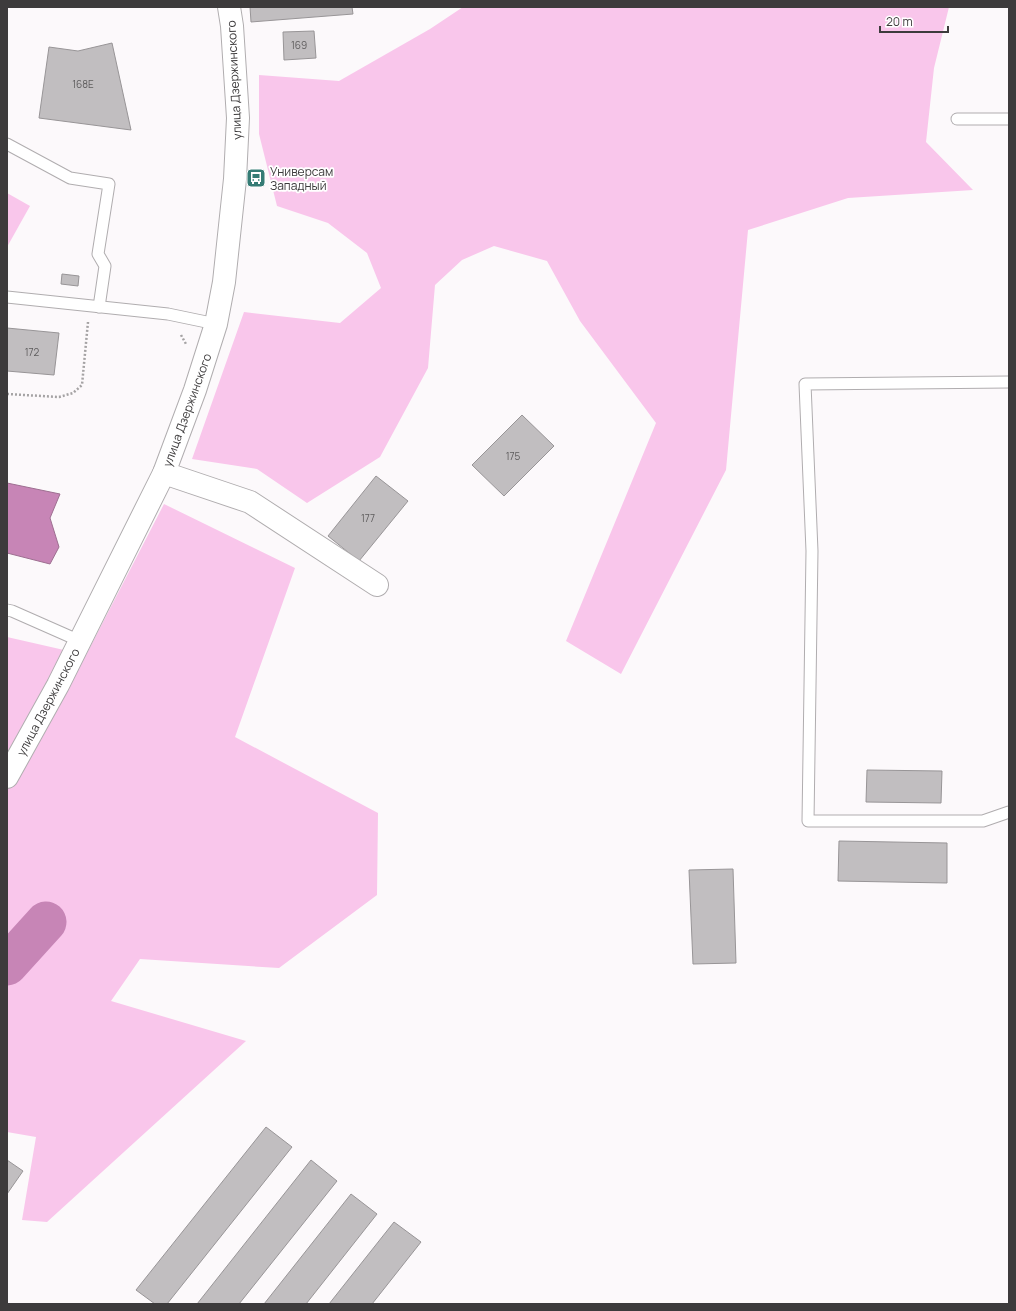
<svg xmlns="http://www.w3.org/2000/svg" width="1016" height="1311" viewBox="0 0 1016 1311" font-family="Manrope,sans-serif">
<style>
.green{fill:#f9c6eb}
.water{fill:#c785b6;stroke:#9e6f91}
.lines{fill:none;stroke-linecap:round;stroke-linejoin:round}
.river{stroke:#c785b6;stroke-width:41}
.building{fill:#c1bec0;stroke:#989597}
.lane-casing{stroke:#b0adaf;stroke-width:13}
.street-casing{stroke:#b0adaf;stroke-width:24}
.primary-casing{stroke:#b0adaf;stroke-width:24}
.path{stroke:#a5a3a4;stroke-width:2.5;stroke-dasharray:2 2;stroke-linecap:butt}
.lane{stroke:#fff;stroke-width:11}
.street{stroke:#fff;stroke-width:22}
.primary{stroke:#fff;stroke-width:22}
.labels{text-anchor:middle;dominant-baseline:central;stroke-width:3.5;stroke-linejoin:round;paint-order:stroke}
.number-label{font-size:10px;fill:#5e5c5d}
.street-label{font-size:12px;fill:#3d3b3c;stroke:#fff}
.poi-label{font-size:12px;fill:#3d3b3c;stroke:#fff;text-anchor:start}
</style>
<rect width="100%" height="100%" fill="#fcf9fb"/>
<g class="green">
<polygon points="463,7 949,7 934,68 926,142 973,190 848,198 748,230 726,470 621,674 566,641 656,423 580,321 547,261 494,246 462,260 435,285 428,368 380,457 307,503 257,469 192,459 244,312 340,323 381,288 367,253 328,223 277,206 259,134 259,75 339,81 430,29"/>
<polygon points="7,193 30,206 7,247"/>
<polygon points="164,504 295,568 235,737 378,813 377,895 279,968 140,959 111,1001 246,1041 47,1222 22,1220 36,1137 7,1132 7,637 86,655"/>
</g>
<polygon class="water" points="7,483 60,494 50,518 59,547 50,564 7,553"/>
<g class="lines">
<polyline class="river" points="7,965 46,922"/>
</g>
<g class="building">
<polygon points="250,7 352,7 353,14 251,22"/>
<polygon points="314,31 316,58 284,60 283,32"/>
<polygon points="112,43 131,130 39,118 49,47 78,51"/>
<polygon points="62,274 79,276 78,286 61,284"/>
<polygon points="7,328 59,333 54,375 7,371"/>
<polygon points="522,415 554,446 504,496 472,465"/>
<polygon points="376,476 408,501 359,561 328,536"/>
<polygon points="867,770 942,771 941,803 866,802"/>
<polygon points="839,841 947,843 947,883 838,881"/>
<polygon points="733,869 736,963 693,964 689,870"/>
<polygon points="266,1127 292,1147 167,1304 155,1304 136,1290"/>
<polygon points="7,1160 23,1171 7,1194"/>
<polygon points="311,1160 337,1181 239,1304 197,1304"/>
<polygon points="351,1194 377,1214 306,1304 264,1304"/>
<polygon points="394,1222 421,1242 372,1304 329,1304"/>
</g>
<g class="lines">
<g class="lane-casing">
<g id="lane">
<polyline points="957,119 1009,119"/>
<polyline points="7,144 70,178 109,184 98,254 105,266 99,307"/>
<polyline points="7,297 168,314 216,324"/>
<polyline points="1009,382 805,384 812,551 808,821 983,821 1009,812"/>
<polyline points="7,610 12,611 80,641"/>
</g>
</g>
<g class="street-casing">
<polyline id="street" points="164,473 250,502 377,585"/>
</g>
<g class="primary-casing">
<polyline id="primary" points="7,777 58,685 164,473 195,390 216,324 224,282 235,179 238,118 232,26 229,7"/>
</g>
<g class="path">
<polyline points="181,335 186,344"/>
<polyline points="7,394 59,397 73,393 82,385 88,322"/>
</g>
<use href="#lane" class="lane"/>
<use href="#street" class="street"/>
<use href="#primary" class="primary"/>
</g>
<defs>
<g id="bus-square" transform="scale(1)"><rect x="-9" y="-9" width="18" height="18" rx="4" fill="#357c75" stroke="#fff"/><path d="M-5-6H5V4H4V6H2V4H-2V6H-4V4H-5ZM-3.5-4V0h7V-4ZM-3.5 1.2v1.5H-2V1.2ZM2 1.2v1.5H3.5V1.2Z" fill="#fff"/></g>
</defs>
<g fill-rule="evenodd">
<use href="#bus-square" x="256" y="178"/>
</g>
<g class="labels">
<g class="number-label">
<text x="299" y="45">169</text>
<text x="83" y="84">168Е</text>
<text x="32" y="352">172</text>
<text x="513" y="456">175</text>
<text x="368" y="518">177</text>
</g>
<g class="street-label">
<text transform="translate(234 80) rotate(-93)">улица Дзержинского</text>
<text transform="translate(187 410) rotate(-70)">улица Дзержинского</text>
<text transform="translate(48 702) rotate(-62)">улица Дзержинского</text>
</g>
<g class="poi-label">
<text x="270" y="171">Универсам<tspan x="270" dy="14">Западный</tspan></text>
</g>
</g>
<rect width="1016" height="1311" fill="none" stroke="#3d3b3c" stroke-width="16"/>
<path d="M880 26v6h68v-6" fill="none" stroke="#3d3b3c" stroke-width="2"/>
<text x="886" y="26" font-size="12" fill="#3d3b3c" stroke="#ffffff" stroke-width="3" paint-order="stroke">20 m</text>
</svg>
